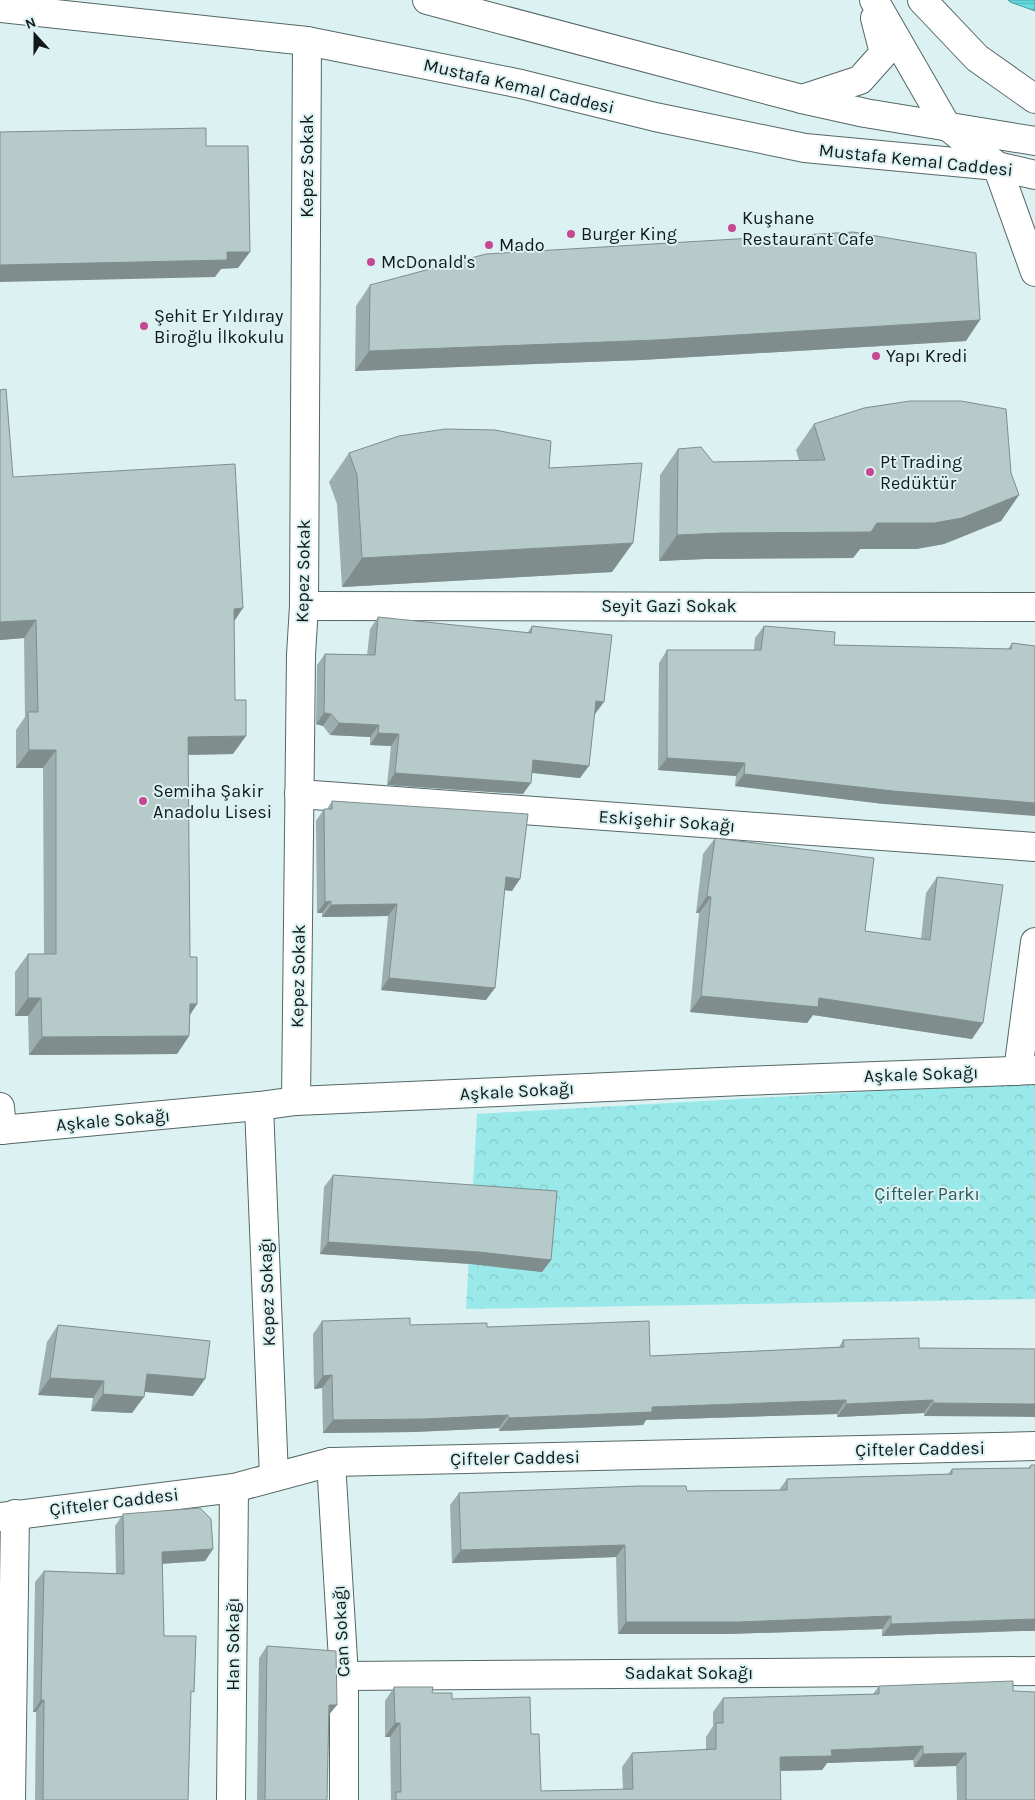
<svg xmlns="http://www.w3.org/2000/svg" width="1035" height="1800" viewBox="0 0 1035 1800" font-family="Karla,sans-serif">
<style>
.park{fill:url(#park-crowns)}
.water{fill:url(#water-rules);stroke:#4ba1a3}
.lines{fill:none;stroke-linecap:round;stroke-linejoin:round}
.minor-casing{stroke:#556767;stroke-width:30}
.minor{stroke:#fff;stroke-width:28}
.wall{fill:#9daeae}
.shaded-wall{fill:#7f8d8d}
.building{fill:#b6caca;stroke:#7f8d8d}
.poi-dot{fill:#c74793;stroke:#dcf1f1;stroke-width:2}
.labels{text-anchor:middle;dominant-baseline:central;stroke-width:4;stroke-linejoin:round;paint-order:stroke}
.street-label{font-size:18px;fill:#121919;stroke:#dcf1f1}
.poi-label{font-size:18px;fill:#121919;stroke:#dcf1f1;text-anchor:start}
.park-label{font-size:18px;fill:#2a5d5e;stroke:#dcf1f1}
</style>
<defs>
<pattern id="park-crowns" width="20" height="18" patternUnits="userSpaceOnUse" patternTransform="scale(1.25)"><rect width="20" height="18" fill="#9ae9ea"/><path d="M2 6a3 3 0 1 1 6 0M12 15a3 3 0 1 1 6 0" fill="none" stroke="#84c7c8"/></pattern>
<pattern id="water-rules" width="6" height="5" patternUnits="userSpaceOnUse" patternTransform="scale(1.25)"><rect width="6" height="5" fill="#63dbde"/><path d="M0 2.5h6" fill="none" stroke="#55bbbe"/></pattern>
</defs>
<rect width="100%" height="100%" fill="#dcf1f1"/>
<polygon class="park" points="1035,1082 1035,1299 466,1309 477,1114"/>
<polygon class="water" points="1008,0 1035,0 1035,11 1010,2"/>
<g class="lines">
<g class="minor-casing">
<g id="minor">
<polyline points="427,0 802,99 865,113 1035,141"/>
<polyline points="874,0 946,125 997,166 1035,272"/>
<polyline points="922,0 977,58 1035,99"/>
<polyline points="0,8 307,41 521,84 655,117 805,148 997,166 1035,175"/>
<polyline points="802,99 860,80 884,53 875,18"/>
<polyline points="304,606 1035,607"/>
<polyline points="299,794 1035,847"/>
<polyline points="1018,1071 1035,942"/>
<polyline points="296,1101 301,655 304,606 307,41"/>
<polyline points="259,1106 274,1477"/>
<polyline points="0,1107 2,1130"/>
<polyline points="0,1130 259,1106 296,1101 742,1081 1035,1070"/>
<polyline points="331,1462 344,1676 344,1800"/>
<polyline points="0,1517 234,1488 331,1462 1035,1446"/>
<polyline points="344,1676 1035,1671"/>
<polyline points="11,1800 15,1514"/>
<polyline points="231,1800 234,1488"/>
</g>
</g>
<use href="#minor" class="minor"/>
</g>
<g class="wall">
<polygon points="370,285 966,341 641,360 355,371 356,306"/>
<polygon points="0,390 13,477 234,621 233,754 188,755 190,957 197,1004 190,1015 189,1036 177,1054 29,1055 28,1016 15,1016 15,972 28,954 44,954 43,768 16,768 16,730 25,717 24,638 0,640"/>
<polygon points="814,424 1011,473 1019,495 1001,521 944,544 916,549 860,549 853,558 705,559 659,561 660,475 678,449 713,462 799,460 796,450"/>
<polygon points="349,453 549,468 612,572 342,587 337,504 329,482"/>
<polygon points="378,617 527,633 532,626 595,714 580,778 532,773 523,794 387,785 391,746 370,745 370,737 330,735 323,726 316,724 317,665 325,654 367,655 370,629"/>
<polygon points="764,626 834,645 1008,649 1012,643 1035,646 884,804 735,786 736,776 658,770 659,663 667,650 754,650 755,638"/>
<polygon points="332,801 512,891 504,890 486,1000 381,990 388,916 322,917 322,913 317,913 316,821 324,809 327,809"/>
<polygon points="715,838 865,931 921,939 926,893 937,877 972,1039 813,1015 807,1023 690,1012 699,913 696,913 703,854"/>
<polygon points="333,1175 551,1260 542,1272 471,1264 320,1254 324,1187"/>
<polygon points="322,1321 410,1325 487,1327 650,1356 839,1347 843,1340 919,1348 1035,1349 924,1416 924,1413 837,1417 837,1414 646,1420 643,1425 499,1431 499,1428 414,1432 323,1433 322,1388 314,1389 313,1334"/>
<polygon points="58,1325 193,1396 145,1392 132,1413 91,1411 93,1398 38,1395 47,1342"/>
<polygon points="1031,1465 1035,1465 1035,1631 1020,1631 882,1636 882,1629 729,1634 618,1634 616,1557 452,1563 450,1505 459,1493 779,1490 787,1479 948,1474 952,1469 1028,1468"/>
<polygon points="123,1514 213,1549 205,1561 162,1564 164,1636 191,1697 188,1800 35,1800 36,1712 33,1712 35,1582 44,1571 116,1574 115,1526"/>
<polygon points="267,1646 329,1716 327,1800 257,1800 259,1658"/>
<polygon points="879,1686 1013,1691 1035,1800 957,1800 956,1766 914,1767 913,1760 827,1763 822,1770 780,1771 781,1800 391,1800 390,1737 385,1737 385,1701 394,1687 432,1693 452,1699 531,1734 541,1791 623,1790 622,1767 632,1753 706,1750 706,1737 713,1726 713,1712 723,1698 873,1694"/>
</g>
<g class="shaded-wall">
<polygon points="227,252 250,252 238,268 221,269 215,277 0,282 0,265"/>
<polygon points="980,320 966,341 641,360 355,371 369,351"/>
<polygon points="1019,495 1001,521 944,544 916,549 860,549 853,558 705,559 659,561 677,535 877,523"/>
<polygon points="633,543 612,572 342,587 362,558"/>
<polygon points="243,608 231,626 234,609"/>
<polygon points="36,620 24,638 0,640 0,622"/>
<polygon points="596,701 604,702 595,714 588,713"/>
<polygon points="324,713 331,714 323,726 316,724"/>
<polygon points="339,723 379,725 370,737 330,735"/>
<polygon points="378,733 399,734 391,746 370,745"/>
<polygon points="246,736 233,754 175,755 188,737"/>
<polygon points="29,750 56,750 43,768 16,768"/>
<polygon points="667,758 745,763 736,776 658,770"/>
<polygon points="533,760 589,766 580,778 525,772"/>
<polygon points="395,773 531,783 523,794 387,785"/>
<polygon points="744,774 1035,803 1035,816 884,804 735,786"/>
<polygon points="506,877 520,879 512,891 497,889"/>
<polygon points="707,896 711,897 699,913 696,913"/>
<polygon points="331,901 322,913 317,913 325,902"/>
<polygon points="397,904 388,916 322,917 331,905"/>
<polygon points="389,978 495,988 486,1000 381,990"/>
<polygon points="701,996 819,998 983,1023 972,1039 813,1015 807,1023 690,1012"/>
<polygon points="28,998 41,998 28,1016 15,1016"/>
<polygon points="190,1004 197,1004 185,1022"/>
<polygon points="189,1036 177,1054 29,1055 42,1037"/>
<polygon points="328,1242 479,1252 551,1260 542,1272 471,1264 320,1254"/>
<polygon points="147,1374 205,1379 193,1396 135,1391"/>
<polygon points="332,1375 322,1388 314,1389 323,1376"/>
<polygon points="50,1378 104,1381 93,1398 38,1395"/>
<polygon points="103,1394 144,1397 132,1413 91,1411"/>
<polygon points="846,1400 837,1414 646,1420 643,1425 499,1431 509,1418 652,1407"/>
<polygon points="933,1400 924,1413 837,1417 846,1404"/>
<polygon points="933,1403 1035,1404 1035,1417 924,1416"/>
<polygon points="508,1415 499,1428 414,1432 323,1433 333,1420"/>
<polygon points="625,1545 616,1557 452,1563 461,1550"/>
<polygon points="213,1549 205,1561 154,1564 162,1552"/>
<polygon points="891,1616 882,1629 729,1634 618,1634 626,1622"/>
<polygon points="1028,1619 1035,1619 1035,1631 1020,1631 882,1636 891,1624"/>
<polygon points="41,1700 44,1700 36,1712 33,1712"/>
<polygon points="329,1705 337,1705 328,1716"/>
<polygon points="395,1723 400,1723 390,1737 385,1737"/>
<polygon points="923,1746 913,1760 827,1763 822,1770 770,1771 780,1757 831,1750"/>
<polygon points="966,1753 956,1766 914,1767 923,1754"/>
</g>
<g class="building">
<polygon points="206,128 206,146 248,146 250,252 227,252 227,260 0,265 0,132"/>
<polygon points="853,232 976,253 980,320 656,340 369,351 370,285 486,254"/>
<polygon points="6,389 13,477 235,464 243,608 234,609 235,700 246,700 246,736 188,737 190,957 197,957 197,1004 190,1004 189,1036 42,1037 41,998 28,998 28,954 56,954 56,750 29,750 28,712 38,712 36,620 0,622 0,390"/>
<polygon points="910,401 961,401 1006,409 1011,473 1019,495 962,518 934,523 877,523 871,532 723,533 677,535 678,449 701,447 713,462 825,460 814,424 864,408"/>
<polygon points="445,429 495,430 551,441 549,468 642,463 633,543 362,558 357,475 349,453 399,436"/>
<polygon points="378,617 531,633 532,626 612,635 604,702 596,701 589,766 533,760 531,783 395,773 399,734 378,733 379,725 339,723 331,714 324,713 325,654 375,655"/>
<polygon points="764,626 835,632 834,645 1011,649 1012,643 1035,646 1035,803 893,791 744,774 745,763 667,758 667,650 761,650"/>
<polygon points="332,801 528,814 520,879 506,877 495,988 389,978 397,904 331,905 331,901 325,902 324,809 332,809"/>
<polygon points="715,838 874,858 865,931 930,940 937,877 1003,885 983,1023 819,998 818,1007 701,996 711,897 707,896"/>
<polygon points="333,1175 557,1191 551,1260 479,1252 328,1242"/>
<polygon points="410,1318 410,1325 487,1323 487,1327 649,1321 650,1356 844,1347 843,1340 919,1338 919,1348 1035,1349 1035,1404 933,1403 933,1400 846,1404 846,1400 652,1407 652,1412 509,1418 508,1415 424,1419 333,1420 332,1375 323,1376 322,1321"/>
<polygon points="58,1325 210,1341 205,1379 147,1374 144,1397 103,1394 104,1381 50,1378"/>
<polygon points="1031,1465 1035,1465 1035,1619 891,1624 891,1616 738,1622 626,1622 625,1545 461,1550 459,1493 639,1486 686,1486 687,1491 787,1490 787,1479 952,1474 952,1469 1030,1468"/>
<polygon points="200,1508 211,1519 213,1549 162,1552 164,1636 196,1636 194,1692 191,1691 188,1800 43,1800 44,1700 41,1700 44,1571 124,1574 123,1514"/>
<polygon points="267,1646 336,1651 337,1705 329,1705 327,1800 265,1800"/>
<polygon points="1013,1681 1013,1691 1035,1692 1035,1800 966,1800 966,1753 923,1754 923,1746 831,1750 832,1756 780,1757 781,1800 396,1800 396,1792 401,1792 400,1723 395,1723 394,1687 433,1687 432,1693 452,1693 452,1699 530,1697 531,1734 539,1734 541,1791 633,1789 632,1753 716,1749 716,1723 723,1723 723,1698 879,1694 879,1686"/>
</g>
<g class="poi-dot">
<circle cx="732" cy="228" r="5"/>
<circle cx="571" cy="234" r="5"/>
<circle cx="489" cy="245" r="5"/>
<circle cx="371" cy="262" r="5"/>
<circle cx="144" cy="326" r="5"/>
<circle cx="876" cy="356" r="5"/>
<circle cx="870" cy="472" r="5"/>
<circle cx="143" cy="801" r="5"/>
</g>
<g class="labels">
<g class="street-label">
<text transform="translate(519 86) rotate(13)">Mustafa Kemal Caddesi</text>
<text transform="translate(916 160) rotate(6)">Mustafa Kemal Caddesi</text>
<text transform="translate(307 166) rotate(-90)">Kepez Sokak</text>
<text transform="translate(303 571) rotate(-89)">Kepez Sokak</text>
<text x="669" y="606">Seyit Gazi Sokak</text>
<text transform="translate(667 821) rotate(4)">Eskişehir Sokağı</text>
<text transform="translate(298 976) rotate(-89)">Kepez Sokak</text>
<text transform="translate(921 1074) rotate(-2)">Aşkale Sokağı</text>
<text transform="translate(517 1091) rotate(-3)">Aşkale Sokağı</text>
<text transform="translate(113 1120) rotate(-5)">Aşkale Sokağı</text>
<text transform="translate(267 1292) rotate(-92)">Kepez Sokağı</text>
<text transform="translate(920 1449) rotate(-1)">Çifteler Caddesi</text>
<text transform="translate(515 1458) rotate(-1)">Çifteler Caddesi</text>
<text transform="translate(114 1502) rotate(-7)">Çifteler Caddesi</text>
<text transform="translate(341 1631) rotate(-93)">Can Sokağı</text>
<text transform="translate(233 1644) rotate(-90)">Han Sokağı</text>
<text x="689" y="1673">Sadakat Sokağı</text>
</g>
<g class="poi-label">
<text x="742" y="218">Kuşhane<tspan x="742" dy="21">Restaurant Cafe</tspan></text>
<text x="581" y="234">Burger King</text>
<text x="499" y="245">Mado</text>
<text x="381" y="262">McDonald's</text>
<text x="154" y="316">Şehit Er Yıldıray<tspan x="154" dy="21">Biroğlu İlkokulu</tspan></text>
<text x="886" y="356">Yapı Kredi</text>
<text x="880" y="462">Pt Trading<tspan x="880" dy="21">Redüktür</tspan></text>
<text x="153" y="791">Semiha Şakir<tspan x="153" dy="21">Anadolu Lisesi</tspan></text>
</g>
<g class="park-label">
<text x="927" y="1194">Çifteler Parkı</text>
</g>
</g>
<g transform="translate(35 35) rotate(339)" stroke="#dcf1f1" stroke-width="4" paint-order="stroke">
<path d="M0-4L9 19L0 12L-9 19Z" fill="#121919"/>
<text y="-8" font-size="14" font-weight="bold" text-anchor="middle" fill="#121919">N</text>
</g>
</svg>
